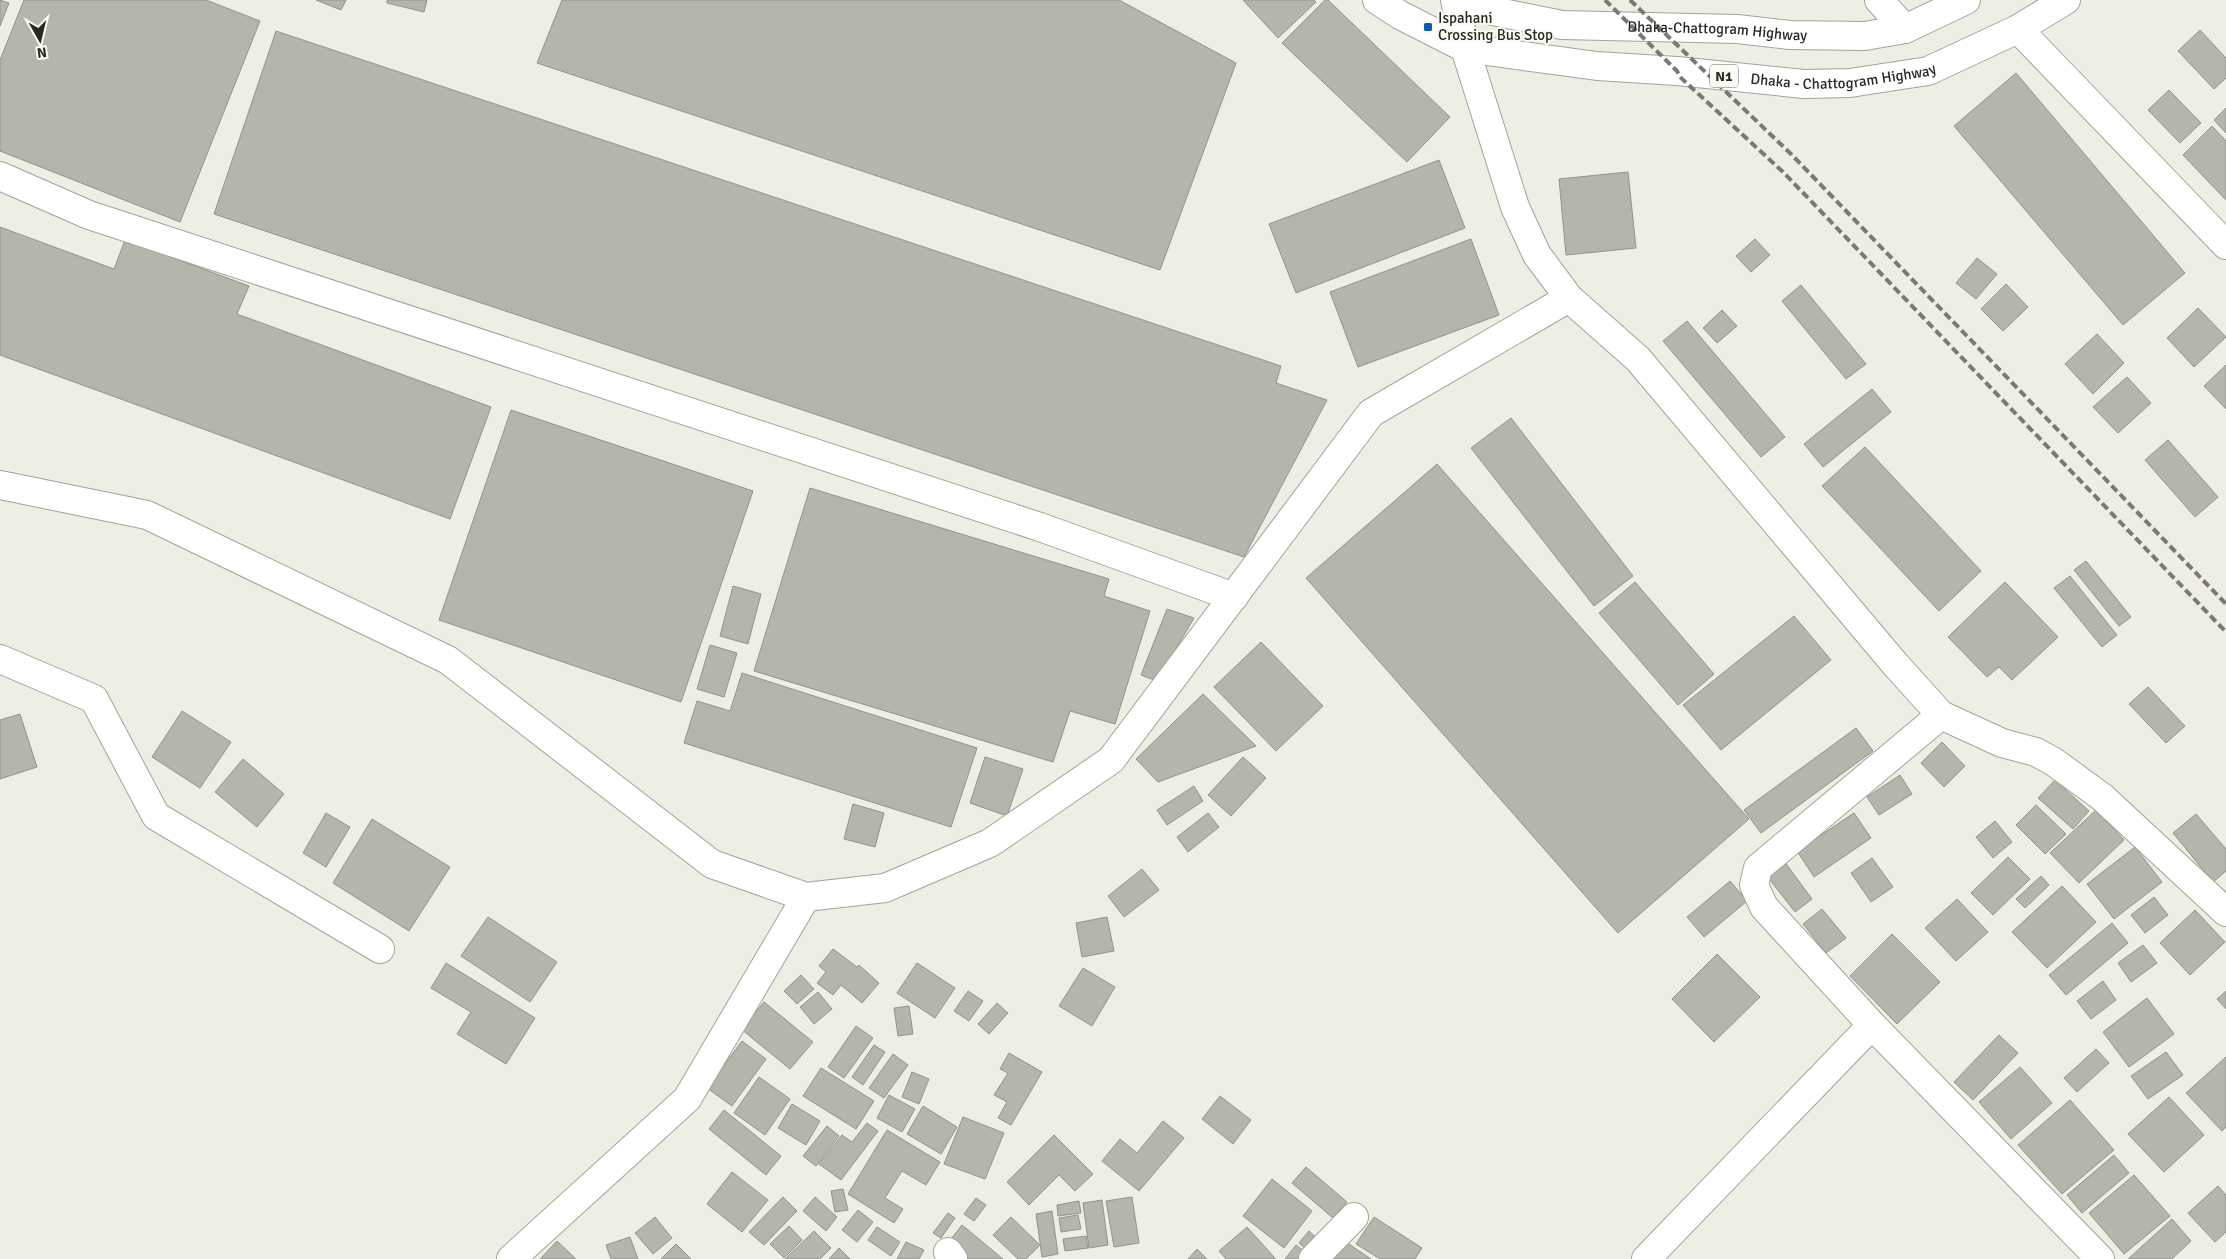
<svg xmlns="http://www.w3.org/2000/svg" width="2226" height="1259" viewBox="0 0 2226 1259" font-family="Signika,sans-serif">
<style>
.building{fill:#b6b5ac;stroke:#93938a}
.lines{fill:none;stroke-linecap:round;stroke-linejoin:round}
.minor-casing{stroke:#a4a39a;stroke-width:30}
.trunk-casing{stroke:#a4a39a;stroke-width:30}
.minor{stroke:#fff;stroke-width:28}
.trunk{stroke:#fff;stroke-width:28}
.rail{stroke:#7a7973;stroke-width:4;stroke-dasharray:8 4;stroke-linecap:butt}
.poi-dot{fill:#095fad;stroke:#fcfbf2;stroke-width:2}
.labels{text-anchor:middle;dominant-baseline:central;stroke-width:4;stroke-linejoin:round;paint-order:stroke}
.shield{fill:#fcfbf2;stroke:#686762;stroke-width:1}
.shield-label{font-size:14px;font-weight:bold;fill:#282824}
.poi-label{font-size:15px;fill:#282824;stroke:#fcfbf2;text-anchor:start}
.street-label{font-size:15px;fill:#282824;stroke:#fcfbf2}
</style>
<rect width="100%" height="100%" fill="#efeee4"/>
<g class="building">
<polygon points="0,0 9,3 0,26"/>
<polygon points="24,0 206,0 260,21 180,222 0,151 0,60"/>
<polygon points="316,0 346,0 341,10"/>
<polygon points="387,0 427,0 424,12 387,3"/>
<polygon points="562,0 1119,0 1236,63 1160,270 537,63"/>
<polygon points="1243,0 1314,0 1316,2 1278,38"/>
<polygon points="1325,0 1328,0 1450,117 1407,162 1282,43"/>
<polygon points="2200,30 2226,58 2226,78 2214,89 2178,51"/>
<polygon points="276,31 1281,366 1276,383 1327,400 1244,557 214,214"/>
<polygon points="2016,73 2185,273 2123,325 1954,126"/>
<polygon points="2169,90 2201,123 2180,143 2148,110"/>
<polygon points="2226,108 2226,133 2214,120"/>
<polygon points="2212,126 2226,141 2226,200 2183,155"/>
<polygon points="1439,160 1465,228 1296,293 1269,224"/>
<polygon points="1628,172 1636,248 1566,255 1559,179"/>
<polygon points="0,227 114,269 125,240 249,286 237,314 491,407 450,519 0,355"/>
<polygon points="1471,239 1499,315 1358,367 1330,292"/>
<polygon points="1755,239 1770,255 1751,272 1736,256"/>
<polygon points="1977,258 1997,274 1976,299 1956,283"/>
<polygon points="2006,284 2028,307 2003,331 1981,309"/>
<polygon points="1801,285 1866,364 1846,379 1782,301"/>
<polygon points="2198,308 2226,337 2194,367 2167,338"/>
<polygon points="1722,310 1737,326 1717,343 1703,328"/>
<polygon points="1687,321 1785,437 1761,457 1663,341"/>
<polygon points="2097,334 2124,363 2093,394 2065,364"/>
<polygon points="2226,365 2226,409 2204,386"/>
<polygon points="2127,377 2151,403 2118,433 2093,407"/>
<polygon points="1872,389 1891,412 1823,467 1804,444"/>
<polygon points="511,410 753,491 681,702 439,620"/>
<polygon points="1511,418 1633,576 1594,606 1471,448"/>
<polygon points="2168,440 2218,497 2195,517 2145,460"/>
<polygon points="1865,447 1981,571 1939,611 1822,486"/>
<polygon points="1437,464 1749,819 1618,933 1306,578"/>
<polygon points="810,488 1109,579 1104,596 1150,611 1115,724 1070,711 1053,762 754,671"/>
<polygon points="2086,561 2131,617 2119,626 2074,570"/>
<polygon points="2070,576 2117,635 2102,647 2054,588"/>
<polygon points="1635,582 1714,674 1678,705 1599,613"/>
<polygon points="2005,582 2058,637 2012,680 1999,667 1987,677 1948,637"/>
<polygon points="733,586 761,594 748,644 720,636"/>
<polygon points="1167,609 1194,618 1157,681 1141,675"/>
<polygon points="1794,616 1831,660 1721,750 1683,705"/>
<polygon points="1261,642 1323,706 1276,751 1214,687"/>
<polygon points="710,645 737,653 724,697 697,689"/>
<polygon points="742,673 977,748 951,827 684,743 697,701 730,711"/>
<polygon points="2148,687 2185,726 2166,743 2129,704"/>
<polygon points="1203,694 1256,746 1158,782 1136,759"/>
<polygon points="182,711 231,742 200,788 152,757"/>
<polygon points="20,714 37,767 0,779 0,720"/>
<polygon points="1856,728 1873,751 1761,833 1744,810"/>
<polygon points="1942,742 1965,766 1944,787 1921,763"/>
<polygon points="985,757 1023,769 1007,816 970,803"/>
<polygon points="1243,757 1266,778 1231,816 1208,795"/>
<polygon points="243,759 284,794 257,827 215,792"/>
<polygon points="1900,775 1912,794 1879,815 1867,797"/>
<polygon points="2055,780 2089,811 2073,829 2038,798"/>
<polygon points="1194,786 1203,801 1167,825 1157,810"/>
<polygon points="853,804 884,813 875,847 844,839"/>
<polygon points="2036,805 2066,834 2045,854 2016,825"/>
<polygon points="2096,810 2124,840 2079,883 2050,853"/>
<polygon points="326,813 350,827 326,867 303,853"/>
<polygon points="1208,813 1219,827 1188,852 1177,837"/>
<polygon points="1854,813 1871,838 1814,877 1797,851"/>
<polygon points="2196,814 2226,849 2226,871 2213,882 2173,833"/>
<polygon points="372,819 450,867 409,931 333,883"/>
<polygon points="1995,821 2012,842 1993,858 1976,837"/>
<polygon points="2135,847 2162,882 2114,919 2087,884"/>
<polygon points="2008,857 2030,879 1993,915 1971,893"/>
<polygon points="1872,858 1893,887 1871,902 1851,873"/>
<polygon points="1784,861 1812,899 1795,912 1766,875"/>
<polygon points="1142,869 1159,890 1124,917 1108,896"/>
<polygon points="2041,876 2049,885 2025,908 2016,899"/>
<polygon points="1730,881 1747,901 1704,937 1687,917"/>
<polygon points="2062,886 2096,922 2047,968 2012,932"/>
<polygon points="2154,897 2168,915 2145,933 2131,915"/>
<polygon points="1957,899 1988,932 1956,961 1925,928"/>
<polygon points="1822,909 1846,938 1826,953 1803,924"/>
<polygon points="2195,910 2225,942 2190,975 2160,943"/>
<polygon points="488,917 557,962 530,1002 461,956"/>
<polygon points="1107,917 1114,951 1082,957 1076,923"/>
<polygon points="2112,923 2128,943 2066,995 2049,975"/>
<polygon points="1892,934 1940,982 1897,1024 1850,976"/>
<polygon points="2143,945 2157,963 2131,982 2118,963"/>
<polygon points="833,949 857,967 859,965 879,983 862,1003 841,985 833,995 817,983 826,972 819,966"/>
<polygon points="1717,954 1760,997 1714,1042 1672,999"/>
<polygon points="446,963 535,1018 506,1064 457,1034 471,1012 431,988"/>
<polygon points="917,963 955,988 935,1018 897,993"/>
<polygon points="1083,968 1115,987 1092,1026 1059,1006"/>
<polygon points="801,975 814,989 797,1004 784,991"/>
<polygon points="2103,981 2116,1000 2091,1019 2077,1001"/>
<polygon points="968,991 983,1001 969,1021 954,1011"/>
<polygon points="2226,991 2226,1009 2217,999"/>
<polygon points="818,992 832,1009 814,1024 800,1007"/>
<polygon points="2147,998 2174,1034 2129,1067 2103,1032"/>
<polygon points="764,1002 813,1042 790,1069 741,1029"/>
<polygon points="997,1003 1008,1013 989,1034 978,1024"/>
<polygon points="909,1006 913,1034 898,1036 894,1008"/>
<polygon points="856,1026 873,1038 844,1078 828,1067"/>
<polygon points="1999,1035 2018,1053 1973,1100 1954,1082"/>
<polygon points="742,1041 766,1059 732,1106 707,1088"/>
<polygon points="874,1045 885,1052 863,1085 852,1077"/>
<polygon points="2096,1049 2109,1063 2077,1092 2064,1078"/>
<polygon points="2166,1052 2183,1075 2148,1099 2131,1076"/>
<polygon points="1009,1053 1042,1072 1011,1125 998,1118 1007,1102 994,1095 1008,1073 1000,1069"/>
<polygon points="893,1054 908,1065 884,1098 869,1088"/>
<polygon points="2226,1057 2226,1127 2222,1131 2186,1093"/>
<polygon points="2020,1067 2052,1103 2011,1139 1979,1102"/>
<polygon points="821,1068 874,1101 856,1129 803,1096"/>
<polygon points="912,1072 929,1079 919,1104 902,1097"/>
<polygon points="759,1077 790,1099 765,1135 734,1113"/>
<polygon points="889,1095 915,1109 902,1132 877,1118"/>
<polygon points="1220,1096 1251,1120 1233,1144 1202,1119"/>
<polygon points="2169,1097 2204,1135 2164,1172 2128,1134"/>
<polygon points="2070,1100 2114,1150 2062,1194 2018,1145"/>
<polygon points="792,1104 820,1121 806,1145 778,1128"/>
<polygon points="923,1106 957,1127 941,1154 907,1134"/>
<polygon points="724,1110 781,1156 766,1175 709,1129"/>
<polygon points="963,1117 1004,1133 985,1179 944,1164"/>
<polygon points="1163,1121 1184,1138 1139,1191 1102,1161 1120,1139 1137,1153"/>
<polygon points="867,1123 878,1131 841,1180 819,1164 842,1135 852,1142"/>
<polygon points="827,1126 839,1136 816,1166 803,1156"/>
<polygon points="887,1130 940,1162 926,1185 902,1171 885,1198 903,1209 894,1223 848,1194"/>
<polygon points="1054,1135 1093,1174 1075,1191 1059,1175 1029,1205 1007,1182"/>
<polygon points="2114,1155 2129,1173 2082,1213 2067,1195"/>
<polygon points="1306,1167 1347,1202 1333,1218 1292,1183"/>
<polygon points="732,1172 768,1200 742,1232 707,1204"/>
<polygon points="2134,1175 2170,1216 2124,1254 2089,1213"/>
<polygon points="1272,1179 1312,1211 1284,1248 1243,1216"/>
<polygon points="2218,1186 2226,1195 2226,1232 2215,1242 2188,1213"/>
<polygon points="843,1189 848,1210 835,1212 831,1191"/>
<polygon points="783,1197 797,1211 764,1245 749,1232"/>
<polygon points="815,1197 837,1217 826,1231 803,1211"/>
<polygon points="1132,1197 1139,1243 1114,1247 1106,1201"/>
<polygon points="976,1198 986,1205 974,1221 964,1214"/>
<polygon points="1102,1200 1108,1245 1089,1248 1083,1203"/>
<polygon points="1079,1201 1081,1213 1058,1216 1057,1205"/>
<polygon points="858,1210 873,1222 857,1242 842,1230"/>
<polygon points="1052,1211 1058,1254 1042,1257 1036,1214"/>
<polygon points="948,1213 955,1218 941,1238 933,1233"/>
<polygon points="1078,1215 1081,1229 1061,1232 1059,1218"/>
<polygon points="655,1217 672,1238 653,1254 635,1233"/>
<polygon points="1011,1217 1040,1245 1026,1259 1018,1259 993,1235"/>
<polygon points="1374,1217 1422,1248 1415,1259 1380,1259 1356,1244"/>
<polygon points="2172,1219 2191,1241 2172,1259 2128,1259"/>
<polygon points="962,1225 1003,1259 966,1259 947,1244"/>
<polygon points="789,1226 802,1240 784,1258 770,1244"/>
<polygon points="877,1227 900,1242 891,1256 868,1240"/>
<polygon points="1247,1227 1274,1257 1276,1259 1226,1259 1219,1251"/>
<polygon points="814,1231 831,1248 820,1259 785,1259"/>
<polygon points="1309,1231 1321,1242 1311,1253 1299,1243"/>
<polygon points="1086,1236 1088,1248 1065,1251 1063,1239"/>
<polygon points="630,1237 638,1259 611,1259 606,1245"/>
<polygon points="1340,1238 1371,1259 1326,1259"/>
<polygon points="557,1241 576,1259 540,1259"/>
<polygon points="906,1242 924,1250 919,1259 897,1259"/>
<polygon points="676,1244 691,1259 661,1259"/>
<polygon points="1296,1245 1311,1257 1310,1259 1285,1259"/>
<polygon points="839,1248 850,1259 829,1259"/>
<polygon points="1197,1249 1207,1259 1188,1259"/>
</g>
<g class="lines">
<g class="minor-casing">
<g id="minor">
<polyline points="1455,0 1465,48 1515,207 1537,255 1569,298 1638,359 1895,664 1941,715 2002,743 2036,752 2054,762 2102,797 2226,912"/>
<polyline points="1879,0 1905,29"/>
<polyline points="2018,29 2226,245"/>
<polyline points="0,176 89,215 1040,527 1234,597"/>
<polyline points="0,485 147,515 448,660 712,864 806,897 885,888 990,843 1111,760 1371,413 1569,298"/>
<polyline points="0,659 94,699 156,816 380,949"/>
<polyline points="1941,715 1758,868 1754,885 1764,907 1872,1025 2100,1259"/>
<polyline points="948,1252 953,1259"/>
<polyline points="511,1259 687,1099 806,897"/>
<polyline points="1313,1259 1354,1217"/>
<polyline points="1646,1259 1872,1025"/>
</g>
</g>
<g class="trunk-casing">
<g id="trunk">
<path id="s1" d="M 1377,0 L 1400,15 L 1465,48 L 1597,66 L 1677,71 L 1804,84 L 1850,83 L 1928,71 L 2018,29 L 2066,0"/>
<path id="s2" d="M 1466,0 L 1493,11 L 1562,25 L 1737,29 L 1790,35 L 1865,36 L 1905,29 L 1966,0"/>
</g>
</g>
<use href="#minor" class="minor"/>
<use href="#trunk" class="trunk"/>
<g class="rail">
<polyline points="1605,0 1677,71 1680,77 1783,172 2226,632"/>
<polyline points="1630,0 1791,154 2226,604"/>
</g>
</g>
<rect class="poi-dot" x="1423" y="22" width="10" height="10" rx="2.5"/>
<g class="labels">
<rect class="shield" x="1710" y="64.5" width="28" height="23" rx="4"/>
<g class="shield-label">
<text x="1724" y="76">N1</text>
</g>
<g class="poi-label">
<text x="1438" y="18">Ispahani<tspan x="1438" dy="17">Crossing Bus Stop</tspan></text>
</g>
<g class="street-label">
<text stroke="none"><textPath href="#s2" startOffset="255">Dhaka-Chattogram Highway</textPath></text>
<text stroke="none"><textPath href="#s1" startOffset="481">Dhaka - Chattogram Highway</textPath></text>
</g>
</g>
<g transform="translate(40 40) rotate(172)" stroke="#fcfbf2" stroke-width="4" paint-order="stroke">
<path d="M0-4L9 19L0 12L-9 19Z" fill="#282824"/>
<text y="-8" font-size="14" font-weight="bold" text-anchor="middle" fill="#282824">N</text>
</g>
</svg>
